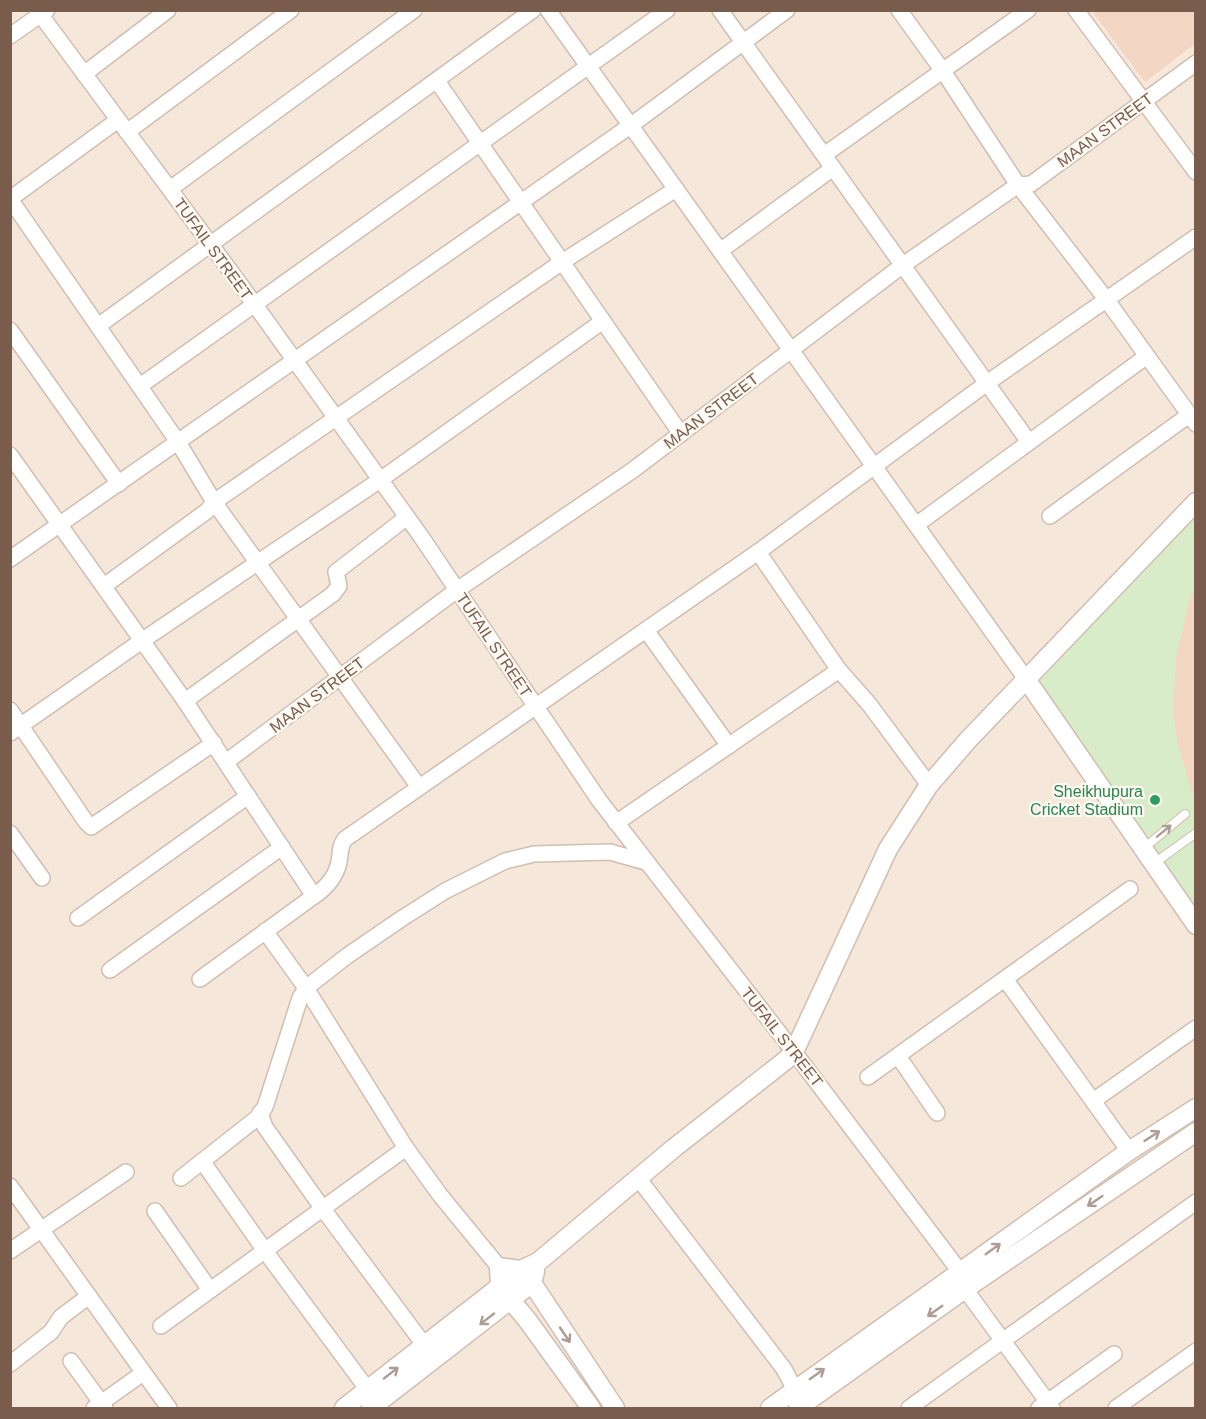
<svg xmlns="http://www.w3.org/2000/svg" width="1206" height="1419" viewBox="0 0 1206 1419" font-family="Arial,sans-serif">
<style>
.residential{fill:#f5e8da}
.green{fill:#d8ecc9}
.building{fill:#f3d5c3}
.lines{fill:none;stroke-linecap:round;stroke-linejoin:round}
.service-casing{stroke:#d1beb0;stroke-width:10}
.minor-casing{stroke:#d1beb0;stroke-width:18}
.tertiary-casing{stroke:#d1beb0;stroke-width:21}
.service{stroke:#fff;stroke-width:8}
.minor{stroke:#fff;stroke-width:15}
.tertiary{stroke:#fff;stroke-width:18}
.oneway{stroke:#af9d94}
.leisure-dot{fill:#2e9e5b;stroke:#fffaf3;stroke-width:2}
.labels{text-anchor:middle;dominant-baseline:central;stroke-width:4.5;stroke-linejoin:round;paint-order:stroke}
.street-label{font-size:16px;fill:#7a5c4d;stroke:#fffaf3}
.leisure-label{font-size:16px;fill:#27864d;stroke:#fffaf3;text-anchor:end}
</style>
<rect width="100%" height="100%" fill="#fdf6ec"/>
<rect class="residential" x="11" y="11" width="1184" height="1397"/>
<polygon class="green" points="1195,510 1195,919 1034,681"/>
<g class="building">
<polygon points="1091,10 1196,10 1196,43 1145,82"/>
<polygon points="1191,593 1196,594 1194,798 1178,746 1173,712 1176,659"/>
</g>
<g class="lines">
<g class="service-casing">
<g id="service">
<polyline points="1144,848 1185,814"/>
<polyline points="1153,864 1196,833"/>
</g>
</g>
<g class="minor-casing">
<g id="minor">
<polyline points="37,10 237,280 420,535 599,800 794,1052 961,1273"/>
<polyline points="548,10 1026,679"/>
<polyline points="720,10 1029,442"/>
<polyline points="899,10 943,71 1018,185 1106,299 1196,424"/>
<polyline points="1076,10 1196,172"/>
<polyline points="10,36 47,10"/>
<polyline points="84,74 168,10"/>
<polyline points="437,81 681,434"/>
<polyline points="127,132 291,10"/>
<polyline points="824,155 1028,10"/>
<polyline points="170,189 414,10"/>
<polyline points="10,199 178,442 214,502 419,787"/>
<polyline points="10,199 118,120"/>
<polyline points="720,251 833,168"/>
<polyline points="98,326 533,10"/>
<polyline points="10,330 119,484"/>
<polyline points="140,386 667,10"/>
<polyline points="10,455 185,701 314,896 200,979"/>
<polyline points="1050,516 1189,415"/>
<polyline points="916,525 1147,356"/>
<polyline points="758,552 839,670 869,704 929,785"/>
<polyline points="10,559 630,126 787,10"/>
<polyline points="104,586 207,511 214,502 562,262 676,189"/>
<polyline points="646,630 729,746"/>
<polyline points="185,701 333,594 339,586 336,572 407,517"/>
<polyline points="10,710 86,822 91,827 214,743"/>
<polyline points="10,733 143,640 380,480 603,321"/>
<polyline points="226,762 457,590 633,470 903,265 1018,185 1031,184 1196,63"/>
<polyline points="616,823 839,670"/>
<polyline points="10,833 42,878"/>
<path d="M 314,896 C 326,888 336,876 339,862 C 341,853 339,846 345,839 L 758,552 L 987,383 L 1196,237"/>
<polyline points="78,918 248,796"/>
<polyline points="265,931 306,988 406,1148 440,1195 499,1267"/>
<polyline points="110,970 282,847"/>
<polyline points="1005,979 1129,1151"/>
<polyline points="898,1056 937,1113"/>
<polyline points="868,1077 1130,889"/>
<polyline points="1093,1101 1196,1028"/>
<polyline points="260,1113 265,1127 323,1209 425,1346"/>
<polyline points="202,1161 268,1255 368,1390"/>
<polyline points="181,1178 257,1118 265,1107 300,998 306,988 347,956 401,919 445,891 505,861 534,854 610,852 646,862"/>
<polyline points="638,1178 784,1369 795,1390"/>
<polyline points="10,1186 169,1408"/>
<polyline points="155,1211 210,1290"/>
<polyline points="10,1251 126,1172"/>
<polyline points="965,1289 1052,1408"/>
<polyline points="161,1326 406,1148"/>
<polyline points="71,1361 105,1408"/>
<polyline points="10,1364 51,1332 61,1317 89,1296"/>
<polyline points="94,1408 143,1373"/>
<polyline points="909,1408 1196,1202"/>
<polyline points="1039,1408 1114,1354"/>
<polyline points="1116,1408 1196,1351"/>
</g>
</g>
<g class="tertiary-casing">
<g id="tertiary">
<polyline points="1026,679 1196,925"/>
<polyline points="344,1408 521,1270 538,1262 674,1148 786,1060 794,1052 888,849 929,785 968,740 1196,502"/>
<polyline points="371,1408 532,1283 535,1272"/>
<polyline points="591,1408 528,1321 500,1287 499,1267 521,1270 532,1283 615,1408"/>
<polyline points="770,1408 1129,1151 1196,1108"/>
<polyline points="798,1408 965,1289 1196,1132"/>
</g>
</g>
<use href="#service" class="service"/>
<use href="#minor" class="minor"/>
<use href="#tertiary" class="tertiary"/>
</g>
<defs><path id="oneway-shaft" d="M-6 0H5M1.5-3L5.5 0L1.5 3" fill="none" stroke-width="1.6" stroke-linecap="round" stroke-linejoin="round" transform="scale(1.5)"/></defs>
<g class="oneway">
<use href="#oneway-shaft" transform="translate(1164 831) rotate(-39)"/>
<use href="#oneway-shaft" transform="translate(1152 1136) rotate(-33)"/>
<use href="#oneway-shaft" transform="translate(1095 1201) rotate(146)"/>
<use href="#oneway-shaft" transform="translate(993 1249) rotate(-36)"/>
<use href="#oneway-shaft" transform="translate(935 1311) rotate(145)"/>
<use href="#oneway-shaft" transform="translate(487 1319) rotate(142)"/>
<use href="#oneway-shaft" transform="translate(565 1335) rotate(56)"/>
<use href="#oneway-shaft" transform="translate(391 1373) rotate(-38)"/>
<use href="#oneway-shaft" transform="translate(817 1374) rotate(-35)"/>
</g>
<circle class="leisure-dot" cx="1155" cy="800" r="6"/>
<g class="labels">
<g class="street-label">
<text transform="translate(1105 130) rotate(-36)">MAAN STREET</text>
<text transform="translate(213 249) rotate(54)">TUFAIL STREET</text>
<text transform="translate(711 411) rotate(-37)">MAAN STREET</text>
<text transform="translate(494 645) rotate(56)">TUFAIL STREET</text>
<text transform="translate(317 695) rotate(-37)">MAAN STREET</text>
<text transform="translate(782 1037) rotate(52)">TUFAIL STREET</text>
</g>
<g class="leisure-label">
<text x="1143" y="791">Sheikhupura<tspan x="1143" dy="18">Cricket Stadium</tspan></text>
</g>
</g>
<rect width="1206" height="1419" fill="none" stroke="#7a5c4d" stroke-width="24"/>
</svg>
